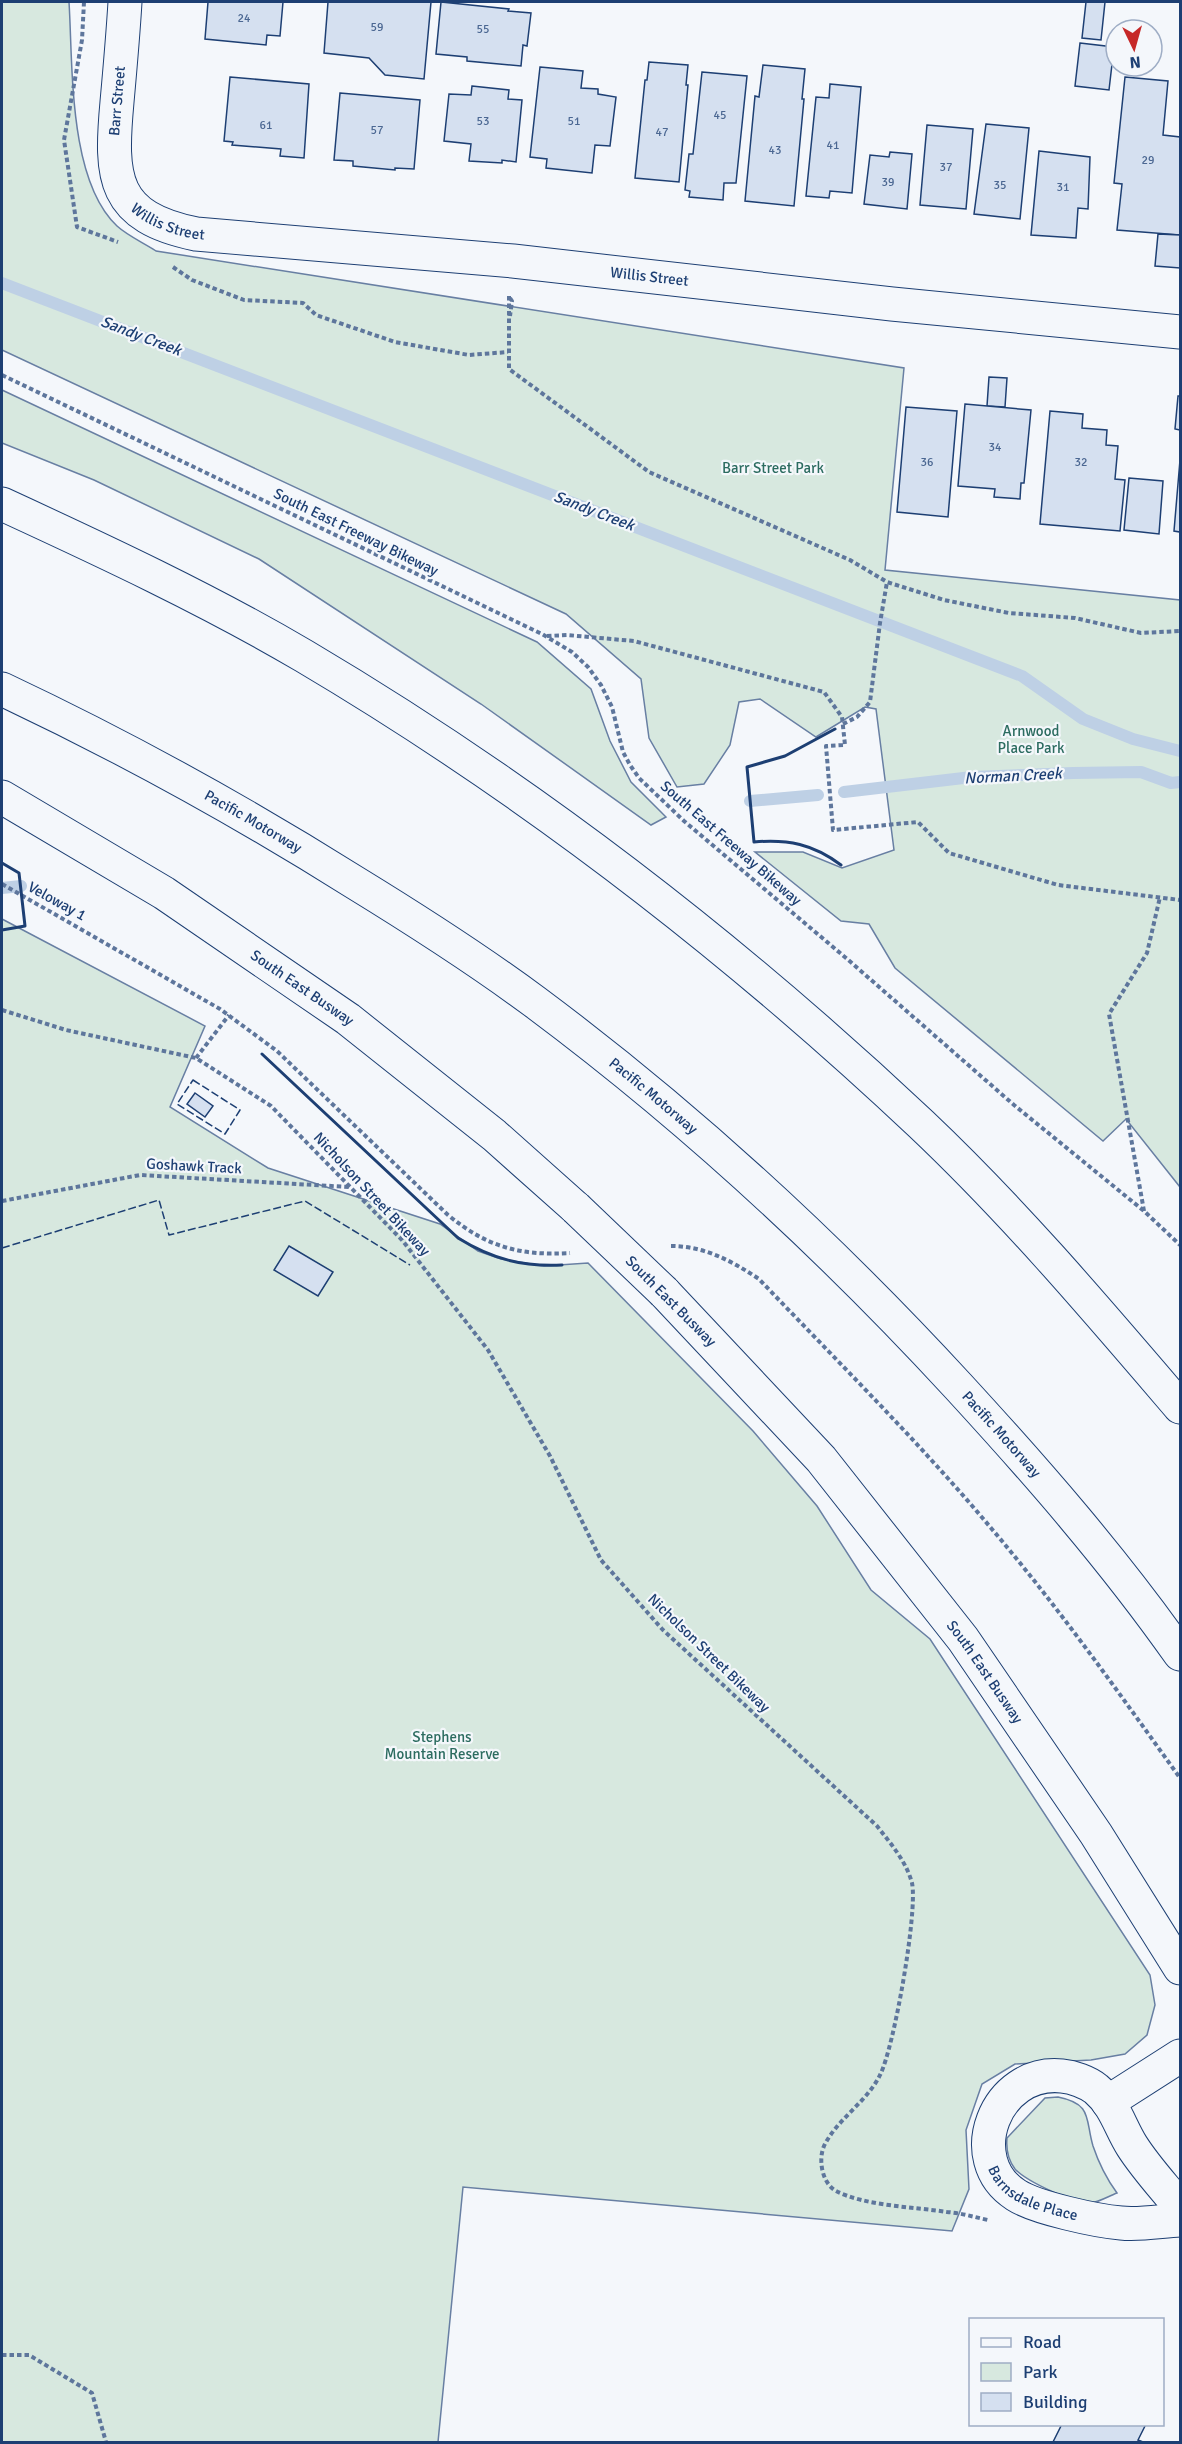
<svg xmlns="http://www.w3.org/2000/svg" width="1182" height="2444" viewBox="0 0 1182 2444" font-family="Signika,sans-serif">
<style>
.green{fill:#d7e8df;stroke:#687fa3;stroke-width:1.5}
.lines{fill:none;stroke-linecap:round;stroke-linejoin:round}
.stream{stroke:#bed0e5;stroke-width:12}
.building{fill:#d5e0f0;stroke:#1d3f73;stroke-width:1.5}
.minor-casing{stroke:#1d3f73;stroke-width:35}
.highway-casing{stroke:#1d3f73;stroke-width:35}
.path{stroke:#5e769c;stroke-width:4;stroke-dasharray:4.5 3;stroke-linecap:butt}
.minor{stroke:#f4f7fb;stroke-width:33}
.highway{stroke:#f4f7fb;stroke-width:33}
.minor-bridge-casing{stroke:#1d3f73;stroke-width:35;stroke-linecap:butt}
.minor-bridge{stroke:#f4f7fb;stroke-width:33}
.fence{stroke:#1d3f73;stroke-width:1.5;stroke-dasharray:8 3;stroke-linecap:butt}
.wall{stroke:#1d3f73;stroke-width:3}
.labels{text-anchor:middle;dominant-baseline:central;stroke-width:4.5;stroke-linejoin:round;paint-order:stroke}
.number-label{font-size:12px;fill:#4b6792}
.street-label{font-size:15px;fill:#1d3f73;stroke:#f4f7fb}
.park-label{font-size:15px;fill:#2c6c60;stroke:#f4f7fb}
.water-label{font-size:16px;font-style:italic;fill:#1d3f73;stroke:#f4f7fb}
</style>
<rect width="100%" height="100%" fill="#f4f7fb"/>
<g class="green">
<path d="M 2,2 L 69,2 C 73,65 68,180 117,226 C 128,236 144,243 156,251 L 904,368 L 885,570 L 1180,600 L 1180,1187 L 1126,1119 L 1103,1141 L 895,968 L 869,924 L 841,921 L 755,852 L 803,852 L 842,868 L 894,850 L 876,709 L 865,707 L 816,737 L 760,699 L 739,702 L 730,745 L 704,784 L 677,787 L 649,738 L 641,679 L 566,614 L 2,350 Z"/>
<polygon points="2,390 537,642 591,689 610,741 631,782 666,817 651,825 481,704 259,559 94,480 2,443"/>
<polygon points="2,919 205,1026 170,1107 268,1168 440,1224 478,1251 501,1259 544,1266 588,1263 753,1431 817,1506 871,1590 930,1639 1150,1975 1155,2005 1147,2035 1125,2054 1091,2060 1015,2064 982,2084 966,2130 969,2189 952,2231 463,2187 438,2442 2,2442"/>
<path d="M 1058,2097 C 1093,2104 1085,2119 1093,2146 C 1099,2164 1106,2178 1117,2193 C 1109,2196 1099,2202 1091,2203 C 1076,2205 1026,2181 1015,2169 C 1008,2160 1006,2149 1007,2138 L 1045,2098 Z"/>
</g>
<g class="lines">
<g class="stream">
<polyline points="2,283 1022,676 1083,719 1133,739 1180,751"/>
<polyline points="844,792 972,777 1073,773 1141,772 1171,783 1180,782"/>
<polyline points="750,801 818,795"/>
<polyline points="2,888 21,886"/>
</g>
</g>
<g class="building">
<polygon points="208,2 283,2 280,36 267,35 266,45 205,39"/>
<polygon points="328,2 431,2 424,79 385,75 369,58 324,53"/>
<polygon points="441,2 509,9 508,11 531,13 527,46 523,45 521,66 467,61 467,57 436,54"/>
<polygon points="1086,2 1105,2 1101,40 1082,38"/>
<polygon points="1080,43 1114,47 1109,90 1075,86"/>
<polygon points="649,62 688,65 686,85 688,85 679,182 635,178 645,80 647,80"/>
<polygon points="763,65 805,69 802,99 804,99 794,206 745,201 755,96 759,97"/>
<polygon points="540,67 583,71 581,88 598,89 598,94 616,97 610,146 595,145 592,173 546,168 547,159 530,157"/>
<polygon points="702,72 747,76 736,183 724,183 723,200 689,197 690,191 685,190 689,154 693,154"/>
<polygon points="230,77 309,84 304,158 280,156 281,149 232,145 233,142 224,141"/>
<polygon points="1125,77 1168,81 1163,135 1180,137 1180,235 1117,230 1122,184 1114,183"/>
<polygon points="830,84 861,87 852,193 830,191 829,198 806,196 816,97 829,98"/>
<polygon points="472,86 509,90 508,99 522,100 516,162 502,160 502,163 469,161 471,144 444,141 449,94 471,95"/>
<polygon points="340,93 420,100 414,169 395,168 395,170 353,166 353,161 334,160"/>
<polygon points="986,124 1029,128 1020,219 974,214"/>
<polygon points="927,125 973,129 966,209 920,205"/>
<polygon points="1039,151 1090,157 1088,209 1078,208 1076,238 1031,235"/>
<polygon points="890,152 912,154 907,209 864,204 870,155 889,157"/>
<polygon points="1158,234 1180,235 1180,268 1155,266"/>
<polygon points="989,377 1007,378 1005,407 987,406"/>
<polygon points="1178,396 1180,396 1180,430 1175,429"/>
<polygon points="965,404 1031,410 1024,483 1021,483 1020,499 994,497 995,489 958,486"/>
<polygon points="906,407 957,411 948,517 897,512"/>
<polygon points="1050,411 1083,414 1082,428 1107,430 1106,445 1118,446 1115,479 1125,480 1120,531 1040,524"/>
<polygon points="1180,460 1180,532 1174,531"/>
<polygon points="1129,478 1163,481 1159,534 1124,530"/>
<polygon points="195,1093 213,1106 205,1117 187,1104"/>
<polygon points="289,1246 333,1272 318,1296 274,1270"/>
<polygon points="1062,2424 1146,2424 1138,2440 1143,2442 1053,2442"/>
</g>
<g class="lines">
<g class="minor-casing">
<g id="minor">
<path id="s1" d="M 125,2 C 123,35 120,69 117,102 C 110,178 112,217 196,234 L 513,261 L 892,304 L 1180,332"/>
<path id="s2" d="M 2,797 L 164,893 L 348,1019 L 494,1135 L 576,1208"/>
<path id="s3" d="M 664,1292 L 821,1459 L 963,1639 L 1096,1834 L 1180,1968"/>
<polyline points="1108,2102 1180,2056"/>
<path id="s4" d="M 1180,2207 C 1164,2187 1146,2168 1132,2146 C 1120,2127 1115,2105 1096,2089 C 1087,2082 1073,2077 1062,2076 C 995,2069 961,2160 1016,2195 C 1036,2208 1097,2221 1121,2223 C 1140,2225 1161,2221 1180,2220"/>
</g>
</g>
<g class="highway-casing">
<g id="highway">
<path d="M 2,504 C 104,551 207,599 304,656 C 527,788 732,946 921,1124 C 1014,1212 1097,1310 1180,1407"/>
<path id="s5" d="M 2,689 C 123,746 241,811 354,882 C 416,920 477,959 535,1002 C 688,1116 829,1246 958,1386 C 1037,1472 1113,1559 1180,1654"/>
</g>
</g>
<g class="path">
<polyline points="84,2 82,40 64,140 77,227 118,242"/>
<polyline points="173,267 192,280 244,300 303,303 316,315 395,342 469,355 508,352"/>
<polyline points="509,296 509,369 649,472 850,560 887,582 944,600 1009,613 1075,618 1141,633 1180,631"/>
<polyline points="510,298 512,301 510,316"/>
<polyline points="2,375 542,634 572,652 588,667 601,685 612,707 623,752 630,765 639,778 684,821 846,958 1014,1105 1144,1211 1180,1245"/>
<polyline points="547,636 567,635 634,641 824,692 842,717 845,745 826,746 833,830 918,822 949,853 1058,885 1180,900"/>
<polyline points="843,724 857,717 870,702 880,623 887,582"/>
<path d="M 2,884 L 220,1009 L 277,1051 L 448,1215 C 487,1247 520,1256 570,1253"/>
<path d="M 2,1010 L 66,1030 L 196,1058 L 271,1106 L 402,1240 L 488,1350 L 550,1456 L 601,1560 L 663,1630 L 877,1826 C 891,1844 906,1861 912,1883 C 918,1911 894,2048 880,2075 C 867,2102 837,2119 824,2146 C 818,2160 822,2183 836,2191 C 865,2206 915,2207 947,2212 C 961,2213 974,2217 988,2220"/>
<polyline points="196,1058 229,1015"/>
<polyline points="2,1201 140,1175 349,1187"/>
<polyline points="1144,1211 1109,1014 1147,953 1160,897"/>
<path d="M 671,1246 C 704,1246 732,1261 759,1279 C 837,1361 918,1441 991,1528 C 1059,1608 1119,1693 1180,1778"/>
<polyline points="2,2355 29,2355 92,2393 106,2442"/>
</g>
<use href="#minor" class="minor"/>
<use href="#highway" class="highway"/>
<g class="minor-bridge-casing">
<polyline id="minor-bridge" points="576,1208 664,1292"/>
</g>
<use href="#minor-bridge" class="minor-bridge"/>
<g class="fence">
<polygon points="193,1080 240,1110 225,1134 177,1104"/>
<polyline points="2,1248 159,1200 169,1235 305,1201 410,1265"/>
</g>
<g class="wall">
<path d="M 835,729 L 785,756 L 747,767 L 754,842 C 788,839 813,844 841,865"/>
<polyline points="2,863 19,873 25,926 2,930"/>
<path d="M 262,1054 L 458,1238 C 492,1259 523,1267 562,1265"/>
</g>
</g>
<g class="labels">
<g class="number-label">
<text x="244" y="18">24</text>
<text x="377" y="27">59</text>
<text x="483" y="29">55</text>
<text x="720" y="115">45</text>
<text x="483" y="121">53</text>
<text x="574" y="121">51</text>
<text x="266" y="125">61</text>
<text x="377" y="130">57</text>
<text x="662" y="132">47</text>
<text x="833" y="145">41</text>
<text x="775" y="150">43</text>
<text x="1148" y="160">29</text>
<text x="946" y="167">37</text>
<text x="888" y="182">39</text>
<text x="1000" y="185">35</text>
<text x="1063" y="187">31</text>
<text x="995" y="447">34</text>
<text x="927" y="462">36</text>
<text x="1081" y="462">32</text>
</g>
<g class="street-label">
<text transform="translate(117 101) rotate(-85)">Barr Street</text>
<text stroke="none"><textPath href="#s1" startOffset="248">Willis Street</textPath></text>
<text stroke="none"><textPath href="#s1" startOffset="734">Willis Street</textPath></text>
<text transform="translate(356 532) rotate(26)">South East Freeway Bikeway</text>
<text stroke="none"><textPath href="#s5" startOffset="284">Pacific Motorway</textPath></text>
<text transform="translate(731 843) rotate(41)">South East Freeway Bikeway</text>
<text transform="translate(57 901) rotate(29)">Veloway 1</text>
<text stroke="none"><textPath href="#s2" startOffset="356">South East Busway</textPath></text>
<text stroke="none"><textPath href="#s5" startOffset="770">Pacific Motorway</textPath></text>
<text transform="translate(194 1166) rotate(3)">Goshawk Track</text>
<text transform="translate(372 1194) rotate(47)">Nicholson Street Bikeway</text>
<text transform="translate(671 1301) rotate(45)">South East Busway</text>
<text stroke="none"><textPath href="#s5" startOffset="1256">Pacific Motorway</textPath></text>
<text transform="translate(709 1653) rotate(44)">Nicholson Street Bikeway</text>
<text stroke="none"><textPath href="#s3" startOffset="498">South East Busway</textPath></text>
<text stroke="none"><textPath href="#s4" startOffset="369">Barnsdale Place</textPath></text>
</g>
<g class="park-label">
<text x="773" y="468">Barr Street Park</text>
<text x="1031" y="731">Arnwood<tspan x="1031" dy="17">Place Park</tspan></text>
<text x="442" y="1737">Stephens<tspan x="442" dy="17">Mountain Reserve</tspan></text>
</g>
<g class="water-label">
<text transform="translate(141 336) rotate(21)">Sandy Creek</text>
<text transform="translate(594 511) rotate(21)">Sandy Creek</text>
<text transform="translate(1013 776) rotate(-3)">Norman Creek</text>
</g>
</g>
<rect width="1182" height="2444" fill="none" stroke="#1d3f73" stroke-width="6"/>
<rect x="969" y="2318" width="195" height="108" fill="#f4f7fb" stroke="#9eadc5" stroke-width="1.5"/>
<rect x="981" y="2338" width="30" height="9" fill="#f4f7fb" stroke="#9eadc5" stroke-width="1.5"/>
<text x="1023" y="2348" font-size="18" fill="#1d3f73">Road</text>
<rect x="981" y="2363" width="30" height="18" fill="#d7e8df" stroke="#9eadc5" stroke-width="1.5"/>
<text x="1023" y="2378" font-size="18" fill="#1d3f73">Park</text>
<rect x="981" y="2393" width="30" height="18" fill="#d5e0f0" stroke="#9eadc5" stroke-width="1.5"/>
<text x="1023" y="2408" font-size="18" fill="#1d3f73">Building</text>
<g transform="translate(1134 48) rotate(175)"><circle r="28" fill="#f4f7fb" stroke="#9eadc5" stroke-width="1.5"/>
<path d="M0-4.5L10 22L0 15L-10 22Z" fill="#c62828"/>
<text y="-9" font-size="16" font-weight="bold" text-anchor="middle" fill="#1d3f73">N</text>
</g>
</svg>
